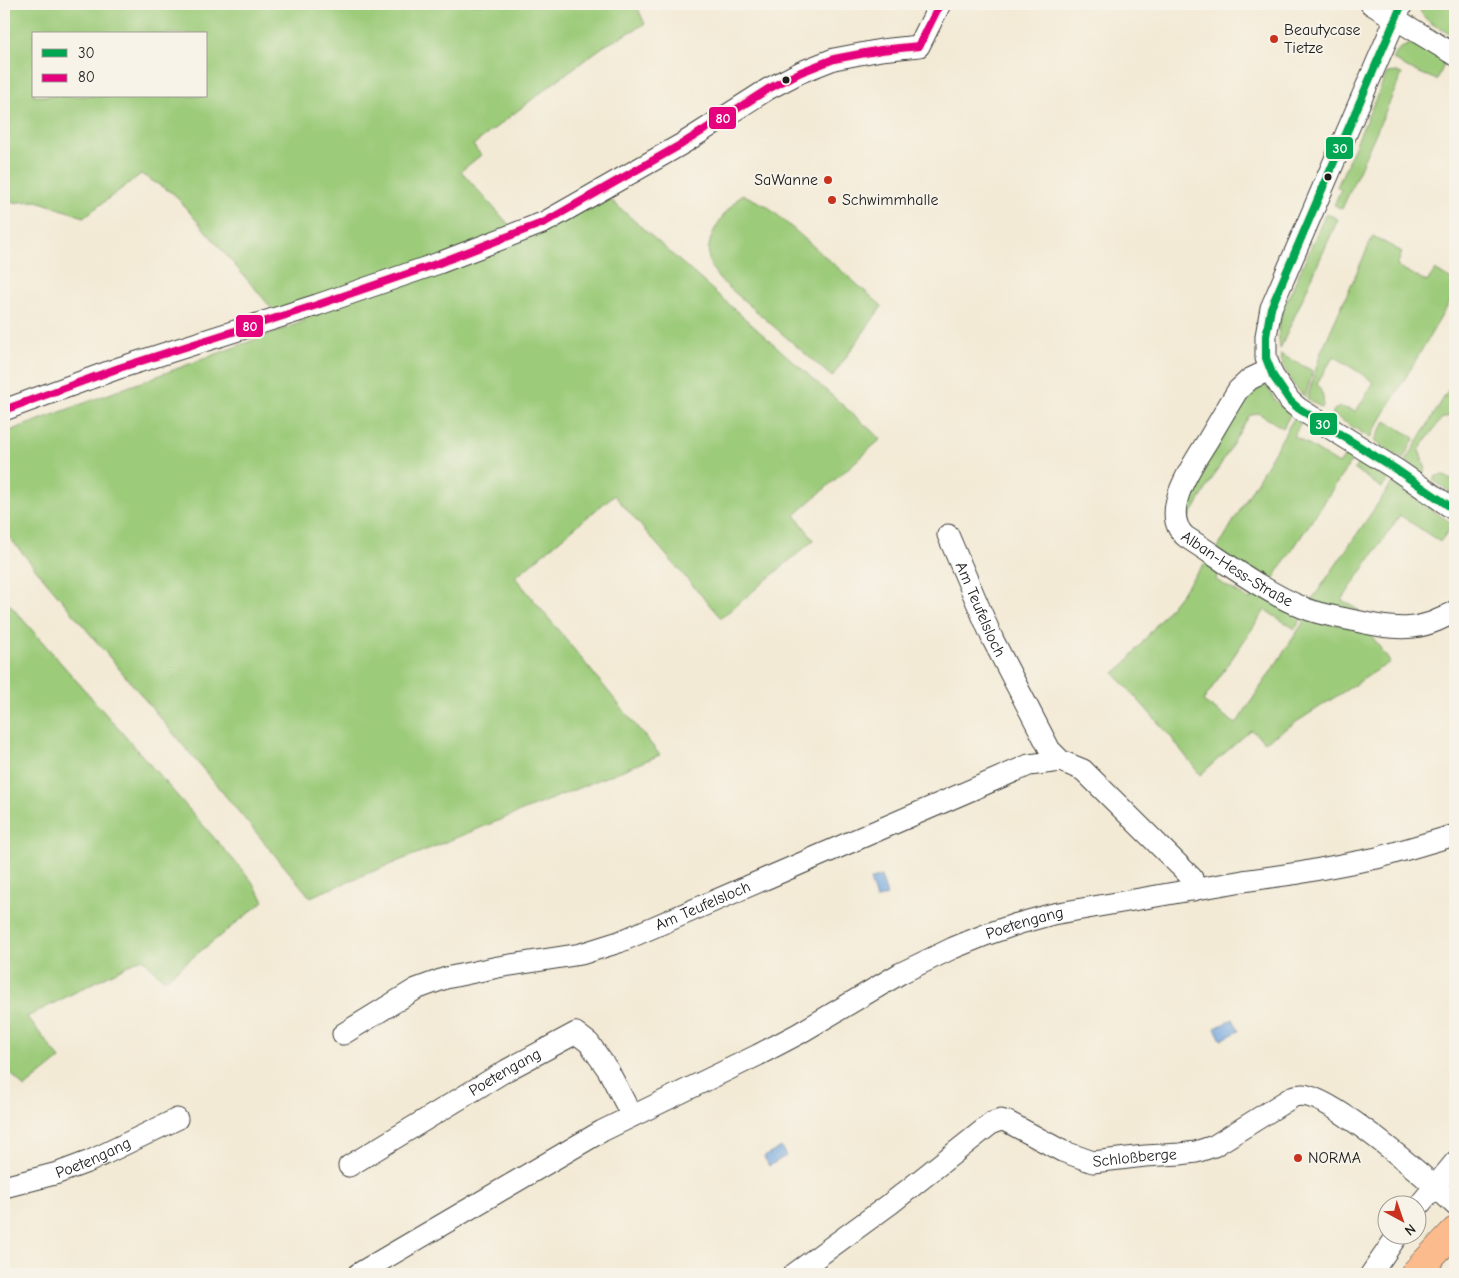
<svg xmlns="http://www.w3.org/2000/svg" width="1459" height="1278" viewBox="0 0 1459 1278" font-family="'Comic Neue',sans-serif">
<style>
.green{fill:#9ccb79;stroke:#5c744a;fill-rule:evenodd}
.water{fill:#71a5de;stroke:#46607d}
.lines{fill:none;stroke-linecap:round;stroke-linejoin:round}
.minor-casing{stroke:#3c3b38;stroke-width:23}
.major-casing{stroke:#3c3b38;stroke-width:29}
.minor{stroke:#fff;stroke-width:21}
.major{stroke:#fbbb8c;stroke-width:28}
.bus-1-casing{stroke:#f7f3e8;stroke-width:11}
.bus-2-casing{stroke:#f7f3e8;stroke-width:11}
.bus-1{stroke:#00a651;stroke-width:8}
.bus-2{stroke:#e5007d;stroke-width:8}
.poi-dot{fill:#c8321e;stroke:#f7f3e8;stroke-width:2}
.bus-dot{fill:#1c1c1c;stroke:#f7f3e8;stroke-width:2}
.labels{text-anchor:middle;dominant-baseline:central;stroke-width:4;stroke-linejoin:round;paint-order:stroke}
.poi-label{font-size:16px;fill:#1c1c1c;stroke:#f7f3e8;text-anchor:start}
.street-label{font-size:16px;fill:#1c1c1c;stroke:#f7f3e8}
.line-badge{stroke:#f7f3e8;stroke-width:2}
.badge-label{font-size:14px;text-anchor:middle;font-weight:bold;fill:#fff}
</style>
<rect width="100%" height="100%" fill="#f7f3e8"/>
<filter id="ink" filterUnits="userSpaceOnUse"><feTurbulence type="fractalNoise" baseFrequency=".02" numOctaves="2"/><feDisplacementMap in="SourceGraphic" scale="10" xChannelSelector="R" yChannelSelector="G"/><feConvolveMatrix kernelMatrix="1 2 1 2 8 2 1 2 1" color-interpolation-filters="sRGB"/></filter>
<filter id="wash" filterUnits="userSpaceOnUse"><feTurbulence type="fractalNoise" baseFrequency=".0096" numOctaves="4" result="noise"/><feDisplacementMap in="SourceGraphic" scale="20" xChannelSelector="R" yChannelSelector="G"/><feGaussianBlur stdDeviation="1.12" result="paint"/><feColorMatrix in="noise" values="0 0 0 0 0 0 0 0 0 0 0 0 0 0 0 0 0 1.4 0 .05"/><feComposite in="paint" operator="in"/></filter>
<g filter="url(#wash)">
<rect width="100%" height="100%" fill="#f3ead5"/>
<g class="green">
<path d="M 4,4 L 636,4 L 645,24 L 604,46 L 560,78 L 473,145 L 481,155 L 461,171 L 511,227 L 545,215 L 595,186 L 881,439 L 795,515 L 814,540 L 721,618 L 614,495 L 515,577 L 660,755 L 310,897 L 4,531 L 4,433 L 305,321 L 274,311 L 174,194 L 141,174 L 84,217 L 37,201 L 4,203 ZM 34,34 L 206,34 L 206,96 L 34,96 Z"/>
<path d="M 1419,4 L 1455,4 L 1455,36 C 1442,29 1419,21 1419,4 Z"/>
<polygon points="1410,44 1418,45 1447,58 1437,80 1407,68 1393,59 1399,49"/>
<polygon points="1396,72 1402,74 1342,209 1334,205 1341,189 1337,187 1387,73"/>
<path d="M 742,194 L 767,206 L 882,306 L 832,377 L 718,278 C 715,272 710,265 709,260 C 705,233 726,212 742,194 Z"/>
<polygon points="1326,213 1338,219 1280,349 1278,329 1282,312"/>
<path d="M 1373,236 L 1402,252 L 1397,266 L 1427,282 L 1435,270 L 1455,282 L 1455,293 L 1370,438 L 1332,414 L 1334,410 L 1340,407 L 1356,411 L 1374,382 L 1334,356 L 1317,383 C 1321,392 1326,398 1322,408 L 1307,399 L 1321,352 Z"/>
<path d="M 1280,354 L 1313,371 L 1305,397 C 1293,386 1283,370 1280,354 Z"/>
<polygon points="1455,379 1455,417 1449,416 1441,419 1419,450 1426,469 1423,473 1406,461"/>
<polygon points="1261,384 1267,387 1275,400 1290,415 1283,428 1258,413 1249,416 1184,527 1181,508 1244,390"/>
<polygon points="1294,418 1301,423 1294,436 1339,464 1348,452 1354,457 1269,585 1216,551"/>
<polygon points="1386,421 1415,438 1403,459 1374,441"/>
<polygon points="1360,461 1388,480 1382,488 1354,469"/>
<polygon points="1443,475 1455,482 1455,495 1433,480 1436,476"/>
<polygon points="1392,483 1453,524 1440,542 1400,515 1342,600 1360,611 1309,604"/>
<polygon points="1209,562 1219,568 1216,580 1250,600 1256,590 1304,615 1295,629 1265,610 1203,701 1236,724 1307,617 1369,632 1390,662 1265,742 1251,730 1200,775 1171,737 1114,673 1127,662 1205,563"/>
<polygon points="4,598 251,880 264,901 164,980 142,958 27,1017 60,1059 24,1088 4,1065"/>
</g>
<g class="water">
<polygon points="881,876 887,895 876,899 870,880"/>
<polygon points="1233,1019 1239,1031 1221,1040 1215,1028"/>
<polygon points="781,1147 786,1156 769,1166 764,1157"/>
</g>
</g>
<g filter="url(#ink)">
<g class="lines">
<g class="minor-casing">
<g id="minor">
<polyline points="1371,4 1455,55"/>
<polyline points="1402,4 1271,308 1266,336 1266,358 1273,376 1290,401 1298,408 1397,470 1455,510"/>
<path id="s1" d="M 1269,370 L 1250,379 L 1238,390 C 1228,406 1218,423 1208,440 C 1194,463 1157,513 1186,537 C 1224,561 1262,591 1304,608 C 1320,615 1339,617 1356,621 C 1394,630 1421,633 1455,611"/>
<polyline points="4,410 119,368 317,305 439,263 545,222 682,144 768,89 801,72 834,59 881,50 919,46 940,4"/>
<path id="s2" d="M 948,535 L 993,640 L 1050,750 L 1061,761 L 1083,770 L 1192,878 L 1194,890"/>
<path id="s3" d="M 343,1034 L 416,989 L 446,978 L 498,967 L 581,954 L 619,942 L 1029,765 L 1061,761"/>
<path id="s4" d="M 349,1166 L 507,1070 L 576,1033 L 589,1043 L 608,1070 L 632,1116"/>
<path id="s5" d="M 4,1187 L 58,1173 L 90,1161 L 177,1119"/>
<polyline points="1416,1209 1455,1162"/>
<path id="s6" d="M 358,1274 L 602,1131 L 758,1055 L 798,1034 L 901,973 L 953,948 L 985,935 L 1017,924 L 1053,914 L 1243,881 L 1299,873 L 1377,858 L 1455,835"/>
<path id="s7" d="M 794,1274 L 890,1204 L 992,1123 L 1001,1120 L 1008,1122 L 1062,1151 L 1093,1162 L 1145,1156 L 1180,1154 L 1196,1152 L 1214,1146 L 1294,1096 C 1297,1096 1299,1095 1302,1095 C 1334,1097 1430,1181 1455,1205"/>
<polyline points="1371,1274 1397,1236"/>
</g>
</g>
<g class="major-casing">
<polyline id="major" points="1414,1274 1455,1231"/>
</g>
<use href="#minor" class="minor"/>
<use href="#major" class="major"/>
<g class="bus-1-casing">
<polyline id="bus-1" points="1402,4 1271,308 1266,336 1266,358 1273,376 1290,401 1298,408 1397,470 1455,510"/>
</g>
<g class="bus-2-casing">
<polyline id="bus-2" points="4,410 119,368 317,305 439,263 545,222 682,144 768,89 801,72 834,59 881,50 919,46 940,4"/>
</g>
<use href="#bus-1" class="bus-1"/>
<use href="#bus-2" class="bus-2"/>
</g>
</g>
<g class="poi-dot">
<circle cx="1274" cy="39" r="5"/>
<circle cx="828" cy="180" r="5"/>
<circle cx="832" cy="200" r="5"/>
<circle cx="1298" cy="1158" r="5"/>
</g>
<g class="bus-dot">
<circle cx="786" cy="80" r="4.5"/>
<circle cx="1328" cy="177" r="4.5"/>
</g>
<g class="labels">
<g class="poi-label">
<text x="1284" y="30">Beautycase<tspan x="1284" dy="18">Tietze</tspan></text>
<text x="818" y="180" text-anchor="end">SaWanne</text>
<text x="842" y="200">Schwimmhalle</text>
<text x="1308" y="1158">NORMA</text>
</g>
<g class="street-label">
<text stroke="none"><textPath href="#s1" startOffset="264">Alban-Hess-Straße</textPath></text>
<text stroke="none"><textPath href="#s2" startOffset="81">Am Teufelsloch</textPath></text>
<text stroke="none"><textPath href="#s3" startOffset="386">Am Teufelsloch</textPath></text>
<text stroke="none"><textPath href="#s6" startOffset="755">Poetengang</textPath></text>
<text stroke="none"><textPath href="#s4" startOffset="182">Poetengang</textPath></text>
<text stroke="none"><textPath href="#s5" startOffset="94">Poetengang</textPath></text>
<text stroke="none"><textPath href="#s7" startOffset="402">Schloßberge</textPath></text>
</g>
</g>
<g class="line-badge">
<rect x="708" y="106" width="29" height="24" rx="5" fill="#e5007d"/>
<rect x="1325" y="136" width="29" height="24" rx="5" fill="#00a651"/>
<rect x="235" y="314" width="29" height="24" rx="5" fill="#e5007d"/>
<rect x="1309" y="412" width="29" height="24" rx="5" fill="#00a651"/>
</g>
<g class="badge-label">
<text x="723" y="123">80</text>
<text x="1340" y="153">30</text>
<text x="250" y="331">80</text>
<text x="1323" y="429">30</text>
</g>
<rect width="1459" height="1278" fill="none" stroke="#f7f3e8" stroke-width="20"/>
<rect x="32" y="32" width="175" height="65" fill="#f7f3e8" stroke="#9f9d96"/>
<rect x="42" y="49" width="25" height="8" fill="#00a651" stroke="#9f9d96"/>
<text x="78" y="58" font-size="15" fill="#1c1c1c">30</text>
<rect x="42" y="74" width="25" height="8" fill="#e5007d" stroke="#9f9d96"/>
<text x="78" y="82" font-size="15" fill="#1c1c1c">80</text>
<g transform="translate(1402 1220) rotate(140)"><circle r="24" fill="#f7f3e8" stroke="#9f9d96"/>
<path d="M0-4L9 19L0 12L-9 19Z" fill="#c8321e"/>
<text y="-8" font-size="14" font-weight="bold" text-anchor="middle" fill="#1c1c1c">N</text>
</g>
</svg>
